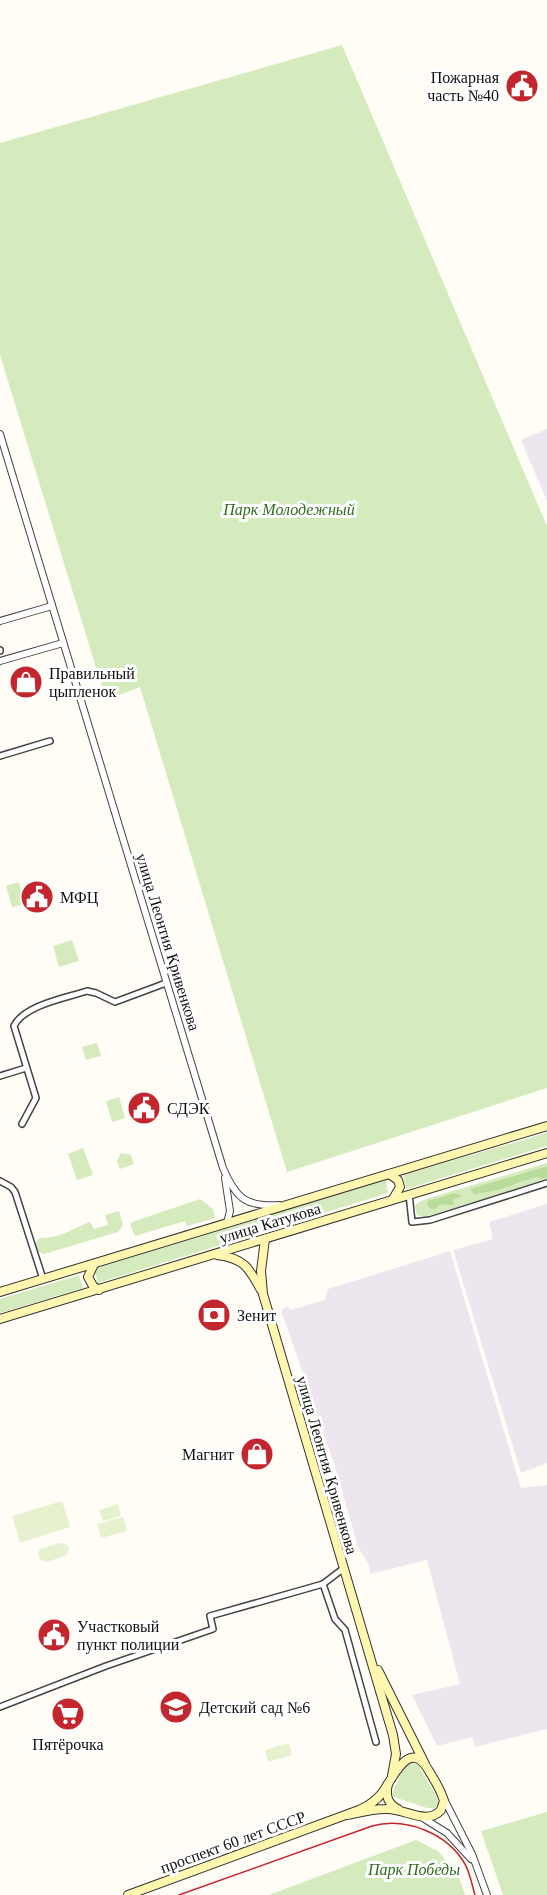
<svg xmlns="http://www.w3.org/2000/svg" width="547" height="1895" viewBox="0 0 547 1895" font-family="Georgia,serif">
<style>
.industrial{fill:#eee6ef}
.green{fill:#d5ebbd}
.forest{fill:#b9dc9c}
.pitch{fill:#e6f2cf}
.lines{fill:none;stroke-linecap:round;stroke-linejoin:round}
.minor-casing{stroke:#444;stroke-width:8}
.tertiary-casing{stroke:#444;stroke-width:8}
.secondary-casing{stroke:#333;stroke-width:10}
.minor{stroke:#fff;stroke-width:5}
.tertiary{stroke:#fff;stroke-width:6}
.secondary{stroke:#fff6b0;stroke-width:8}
.tram{stroke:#c4262e;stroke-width:1.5}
.labels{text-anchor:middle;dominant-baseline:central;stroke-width:6;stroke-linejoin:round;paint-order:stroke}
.poi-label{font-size:16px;fill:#111;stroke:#fff;text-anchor:start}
.park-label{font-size:16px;font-style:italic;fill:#2f6b1f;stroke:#fff}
.street-label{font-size:16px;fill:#111;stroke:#fff}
</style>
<rect width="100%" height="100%" fill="#fffdf5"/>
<g class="industrial">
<polygon points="547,429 547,501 521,440"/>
<polygon points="547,1204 547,1463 521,1473 453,1250 493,1239 489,1222"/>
<polygon points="450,1251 521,1488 547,1485 547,1729 475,1747 472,1737 437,1746 412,1695 460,1684 427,1560 370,1574 369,1565 358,1547 335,1466 281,1310 288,1306 290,1310 325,1300 328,1289"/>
</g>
<g class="green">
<polygon points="342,45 547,526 547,1088 287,1172 140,687 106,700 0,355 0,143"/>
<polygon points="19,882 25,904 12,907 6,886"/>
<polygon points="72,940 79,961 59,967 53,946"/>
<polygon points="97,1043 101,1056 86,1060 82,1047"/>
<polygon points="119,1097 125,1118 112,1122 106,1101"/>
<polygon points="547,1133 547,1146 406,1189 403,1175"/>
<polygon points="83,1148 93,1175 77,1180 68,1154"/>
<polygon points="121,1153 131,1155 134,1164 120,1169 117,1161"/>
<path d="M 547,1163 L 547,1166 L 471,1189 C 491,1189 499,1191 518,1182 C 524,1179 529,1180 536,1177 L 542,1179 L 547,1178 L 547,1180 L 425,1217 L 417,1215 L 415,1206 L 417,1203 L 426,1199 Z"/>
<polygon points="386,1180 388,1193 98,1283 94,1269"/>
<polygon points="200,1199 213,1209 215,1218 187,1226 185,1221 135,1236 130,1224 132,1222"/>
<path d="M 119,1211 L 123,1225 L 118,1232 L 44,1254 L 37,1251 L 35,1243 L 40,1238 C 61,1238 71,1229 90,1222 L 94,1229 L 108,1225 L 105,1215 Z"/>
<polygon points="79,1275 83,1288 0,1313 0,1299"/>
<polygon points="409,1761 418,1765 438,1799 438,1805 434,1808 427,1808 394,1797 392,1794 405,1764"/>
<polygon points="547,1812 547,1895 503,1895 481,1831"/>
<polygon points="416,1840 438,1851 459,1877 465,1895 269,1895"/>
</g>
<g class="forest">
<path d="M 547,1166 L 547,1178 L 542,1179 L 536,1177 C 529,1180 523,1180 517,1183 C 504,1189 489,1192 474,1194 L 470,1189 Z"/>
<polygon points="455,1193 462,1196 454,1199 453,1205 440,1204 436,1209 431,1209 427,1204 428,1201"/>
</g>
<g class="pitch">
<polygon points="62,1501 70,1527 20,1543 12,1516"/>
<polygon points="118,1504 121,1516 103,1521 99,1510"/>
<polygon points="123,1517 127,1531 101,1538 97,1524"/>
<polygon points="60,1543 66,1544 69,1549 67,1555 47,1562 40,1560 38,1553 40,1549"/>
<polygon points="289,1743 292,1755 268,1762 265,1750"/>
</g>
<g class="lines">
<g class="minor-casing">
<g id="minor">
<polyline points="0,650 0,651"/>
<polyline points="0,756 50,741"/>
<polyline points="0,1076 26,1068"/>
<path d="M 22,1124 L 36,1098 L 14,1026 C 24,1005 66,998 87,991 L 96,993 L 115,1002 L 166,983"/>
<polyline points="0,1181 11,1187 15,1192 43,1279"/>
<polyline points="409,1194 412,1222 430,1220 547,1183"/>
<polyline points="323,1584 335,1619 345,1630 376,1742"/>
<polyline points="0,1707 106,1666 213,1629 210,1616 323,1584 344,1568"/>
</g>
</g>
<g class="tertiary-casing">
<g id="tertiary">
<path d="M 0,434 L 223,1168 C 236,1198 245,1207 279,1205"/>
<polyline points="0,621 52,606"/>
<polyline points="0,661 63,643"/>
<polyline points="225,1178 230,1211 227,1223"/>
<polyline points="443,1797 472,1854 487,1895"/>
<polyline points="423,1818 447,1833 471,1859"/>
</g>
</g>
<g class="secondary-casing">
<g id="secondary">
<polyline points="389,1174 398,1180 400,1187 393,1199"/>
<polyline points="265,1239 261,1271 263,1294 393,1735 396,1754 392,1776"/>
<path d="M 217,1255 C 244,1258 249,1268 261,1290"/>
<polyline points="94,1264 88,1277 93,1286 99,1290"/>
<polyline points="0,1292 547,1126"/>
<polyline points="0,1319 547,1153"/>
<polyline points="378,1670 425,1764"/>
<path d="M 388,1784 C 385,1796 388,1804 398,1809"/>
<path d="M 128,1895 L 359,1810 C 368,1806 376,1801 382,1793 C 393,1779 409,1736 429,1771 C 435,1781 441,1790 444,1801 L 441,1810 C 427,1826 404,1808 386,1809 C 373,1809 361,1812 348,1815"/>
</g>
</g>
<use href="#minor" class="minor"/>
<use href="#tertiary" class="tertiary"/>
<use href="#secondary" class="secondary"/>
<path class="tram" d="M 179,1895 L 372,1826 C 406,1817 447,1833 465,1864 C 470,1873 472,1885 475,1895"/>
</g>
<defs>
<g id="civic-disc" transform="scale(1.725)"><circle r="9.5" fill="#c4262e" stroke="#fff"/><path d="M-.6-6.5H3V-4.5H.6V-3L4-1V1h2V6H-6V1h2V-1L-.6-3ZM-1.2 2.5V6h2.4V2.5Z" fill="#fff"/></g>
<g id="shop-disc" transform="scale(1.725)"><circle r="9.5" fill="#c4262e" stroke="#fff"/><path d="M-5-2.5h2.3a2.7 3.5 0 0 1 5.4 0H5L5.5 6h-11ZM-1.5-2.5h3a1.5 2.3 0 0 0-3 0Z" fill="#fff"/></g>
<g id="bank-disc" transform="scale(1.725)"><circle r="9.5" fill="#c4262e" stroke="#fff"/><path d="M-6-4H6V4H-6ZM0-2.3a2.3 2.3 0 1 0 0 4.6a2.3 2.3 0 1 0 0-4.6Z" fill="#fff"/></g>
<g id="school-disc" transform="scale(1.725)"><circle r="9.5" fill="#c4262e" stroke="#fff"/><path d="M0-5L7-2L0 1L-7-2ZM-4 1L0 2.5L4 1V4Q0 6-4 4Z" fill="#fff"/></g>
<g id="supermarket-disc" transform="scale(1.725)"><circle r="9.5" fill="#c4262e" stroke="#fff"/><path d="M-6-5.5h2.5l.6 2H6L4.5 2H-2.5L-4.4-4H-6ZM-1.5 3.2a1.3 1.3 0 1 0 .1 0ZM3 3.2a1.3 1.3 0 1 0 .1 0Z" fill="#fff"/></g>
</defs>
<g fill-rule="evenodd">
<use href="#civic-disc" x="522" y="86"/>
<use href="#shop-disc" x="26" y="682"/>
<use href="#civic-disc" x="37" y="897"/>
<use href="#civic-disc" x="144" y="1108"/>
<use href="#bank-disc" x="214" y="1315"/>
<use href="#shop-disc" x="257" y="1454"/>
<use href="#civic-disc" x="54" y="1635"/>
<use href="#school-disc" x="176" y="1707"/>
<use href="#supermarket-disc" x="68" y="1714"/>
</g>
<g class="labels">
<g class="poi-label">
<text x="499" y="77" text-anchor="end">Пожарная<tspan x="499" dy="18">часть №40</tspan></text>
<text x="49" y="673">Правильный<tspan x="49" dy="18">цыпленок</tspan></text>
<text x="60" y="897">МФЦ</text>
<text x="167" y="1108">СДЭК</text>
<text x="237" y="1315">Зенит</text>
<text x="234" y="1454" text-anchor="end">Магнит</text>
<text x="77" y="1626">Участковый<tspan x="77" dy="18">пункт полиции</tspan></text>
<text x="199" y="1707">Детский сад №6</text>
<text x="68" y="1744" text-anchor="middle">Пятёрочка</text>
</g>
<g class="park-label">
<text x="289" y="509">Парк Молодежный</text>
<text x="414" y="1869">Парк Победы</text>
</g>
<g class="street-label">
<text transform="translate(168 942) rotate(73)">улица Леонтия Кривенкова</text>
<text transform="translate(270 1223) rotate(-17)">улица Катукова</text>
<text transform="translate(327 1465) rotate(74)">улица Леонтия Кривенкова</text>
<text transform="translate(233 1842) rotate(-20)">проспект 60 лет СССР</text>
</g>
</g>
</svg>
